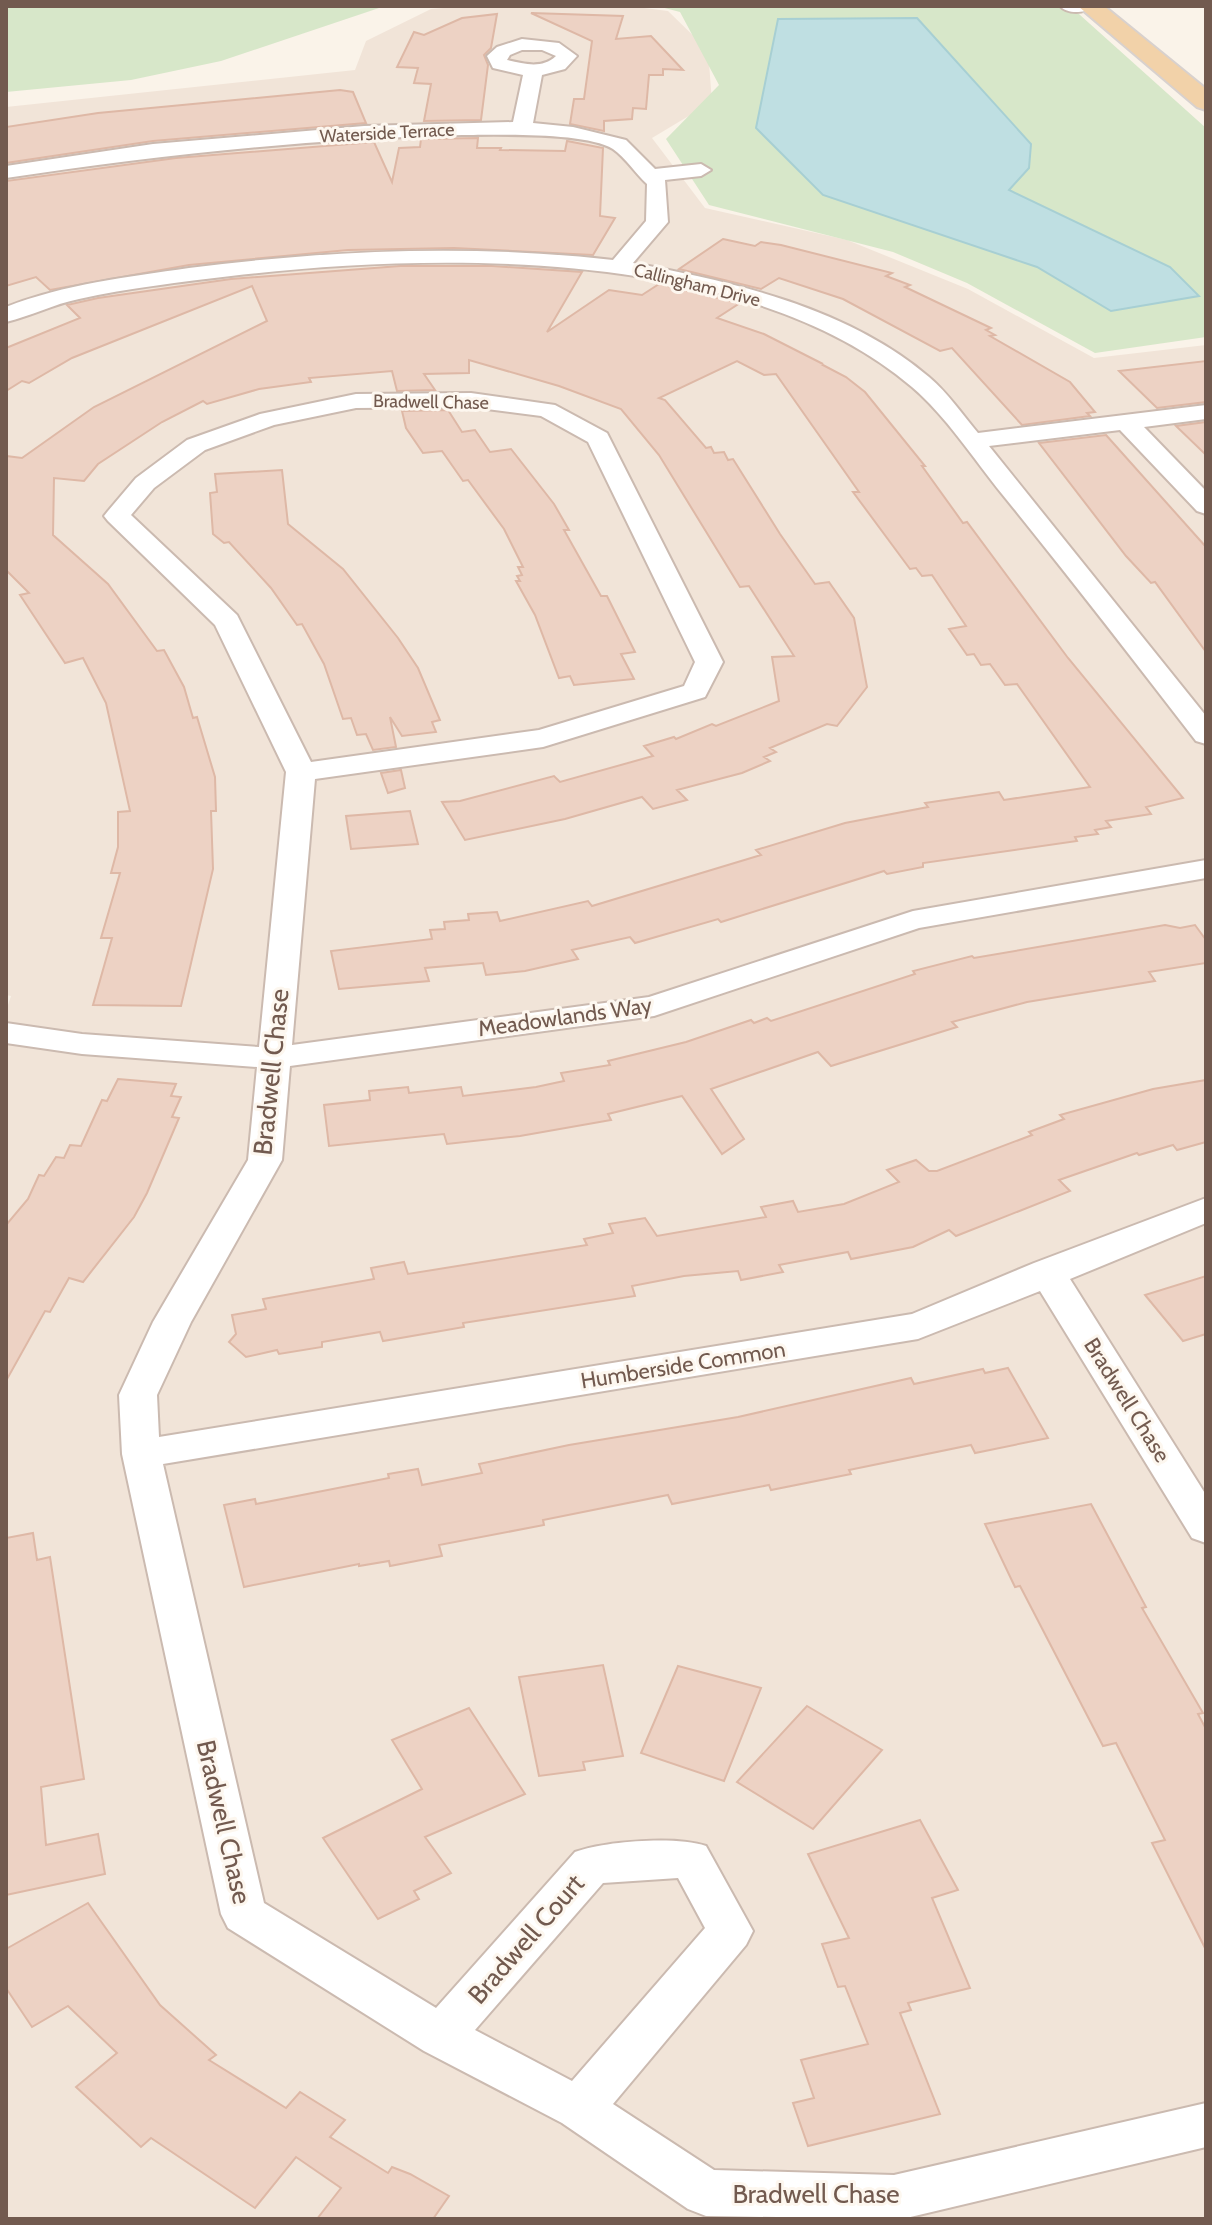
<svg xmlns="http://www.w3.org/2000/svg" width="1212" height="2225" viewBox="0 0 1212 2225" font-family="Cabin,sans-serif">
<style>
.residential{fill:#f1e4d8}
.green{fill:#d7e7c9}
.water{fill:#bfdfe2;stroke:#a7cfd3;stroke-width:2}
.building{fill:#edd2c4;stroke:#deb8a6;stroke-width:2}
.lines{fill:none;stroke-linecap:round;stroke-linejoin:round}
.minor-casing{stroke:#cbbab0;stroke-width:4}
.major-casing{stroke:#d8d1ce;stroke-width:4}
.minor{fill:#fff;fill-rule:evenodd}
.major{fill:#f2d2a9;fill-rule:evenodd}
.labels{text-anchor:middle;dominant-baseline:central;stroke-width:6;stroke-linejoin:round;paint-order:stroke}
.far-street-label{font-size:18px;fill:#725a4f;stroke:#fdf7ef}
.street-label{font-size:22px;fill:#725a4f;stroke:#fdf7ef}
.near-street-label{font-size:26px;fill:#725a4f;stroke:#fdf7ef}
</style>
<rect width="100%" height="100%" fill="#faf3e9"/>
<polygon class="residential" points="467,6 628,6 668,11 708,50 712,102 652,138 705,208 847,240 968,289 1094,358 1206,345 1206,2219 6,2219 6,1011 11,996 6,995 6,107 355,70 366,41 431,9"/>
<g class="green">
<polygon points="6,6 385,6 221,61 131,80 6,92"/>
<polygon points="657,6 1070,6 1206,128 1206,337 1095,353 967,283 893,252 709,205 666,139 719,85 680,12"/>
</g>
<polygon class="water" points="917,18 1031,144 1029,168 1009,190 1170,267 1199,296 1111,311 1037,267 823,195 756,128 778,19"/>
<g class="building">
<polygon points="531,13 623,16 616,39 651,36 683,70 663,69 663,75 649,75 646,109 633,108 632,119 604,121 604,131 570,124 574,99 584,99 592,41"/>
<polygon points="497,14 491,48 484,55 488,65 481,120 424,121 431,84 414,83 418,68 397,67 414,32 424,35 462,18"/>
<polygon points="340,90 353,92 366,123 153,141 6,163 6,127 98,113"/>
<polygon points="478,138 477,148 501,148 500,150 565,151 567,141 603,148 600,216 615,218 593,255 454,248 348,250 189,265 50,290 36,277 6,286 6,181 176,158 374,142 392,182 399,148 420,147 421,139"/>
<polygon points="723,239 755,246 761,242 781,245 892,273 886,276 910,285 905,287 991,328 986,330 995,335 990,336 1070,382 1095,412 1087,413 1090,416 1022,425 952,348 940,351 843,299 779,278 761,289 679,269"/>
<polygon points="400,266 492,266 582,272 547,332 609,290 642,295 659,284 740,303 717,318 764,334 823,364 821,364 846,377 865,392 925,466 922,466 963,523 967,522 1068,658 1183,798 1146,807 1151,814 1106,821 1111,827 1095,830 1098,834 1075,837 1077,841 923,863 923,867 887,874 884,871 721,922 718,919 635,943 630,937 572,950 578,959 525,971 486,975 483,963 425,968 429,981 339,989 331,951 432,939 430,930 445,929 444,922 469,920 468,914 497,912 500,921 588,901 592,906 761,855 756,850 845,823 928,807 925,803 999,792 1004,800 1090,787 1017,684 1005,685 990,664 981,665 974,654 967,655 949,629 966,626 932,575 922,576 916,568 910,569 853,492 859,492 776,374 764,375 737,361 659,398 665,400 706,448 711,447 714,453 724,452 728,460 733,459 780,534 815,584 829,582 854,618 867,687 837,726 827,724 770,748 776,752 764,757 770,761 742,773 677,790 687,800 653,809 642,797 565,819 465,840 442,802 460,801 554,776 560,782 653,756 644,746 674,737 676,739 712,724 716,726 779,701 772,657 794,656 749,586 740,587 659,455 621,409 559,386 469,360 469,373 424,374 435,390 397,391 392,371 309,378 311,382 259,389 207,404 203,401 162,422 98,464 84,481 54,478 53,535 108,584 157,651 164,650 184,687 193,718 197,717 215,777 216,811 211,811 213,869 181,1006 93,1005 112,938 101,938 120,873 111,873 118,847 118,812 130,811 106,703 83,658 65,663 20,595 29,593 6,570 6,456 22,458 94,407 267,321 252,286 72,358 29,383 22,381 6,391 6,348 80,318 67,305 98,298 231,279"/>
<polygon points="1206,361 1206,402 1157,408 1119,371"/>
<polygon points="448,410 462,432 475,430 490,452 511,449 554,504 569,530 564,530 601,596 607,596 635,652 621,654 634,679 574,685 570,676 559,678 535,615 516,581 520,581 517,576 522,575 518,567 523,567 504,529 468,480 463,481 442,451 423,453 406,428 402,411"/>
<polygon points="1206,422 1206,455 1176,426"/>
<polygon points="1106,435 1206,547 1206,652 1155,582 1151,583 1126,556 1039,443"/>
<polygon points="282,470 288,524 343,569 398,638 418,668 440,720 432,722 436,732 402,736 390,717 396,747 373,750 366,734 357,735 351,718 343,719 324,664 302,624 297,625 271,588 229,542 224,543 213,534 210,493 217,492 215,474"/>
<polygon points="401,770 405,788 388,793 381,773"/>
<polygon points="410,811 418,844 351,849 346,816"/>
<polygon points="1165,925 1180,928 1195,925 1206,940 1206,963 1149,972 1155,981 1027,1002 952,1022 957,1027 831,1066 818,1052 711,1089 744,1139 722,1154 682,1096 608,1114 611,1120 520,1136 447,1144 444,1134 329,1146 324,1105 370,1100 369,1091 408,1087 409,1093 461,1087 463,1096 536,1087 564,1081 561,1073 610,1065 608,1061 686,1042 751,1020 754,1023 767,1018 771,1021 915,974 913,971 972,956 974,958"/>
<polygon points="118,1079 176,1084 171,1096 181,1097 172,1117 179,1118 147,1193 134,1217 83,1282 69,1278 50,1312 45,1311 6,1381 6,1225 28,1199 39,1175 44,1176 56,1157 64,1158 70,1145 81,1146 102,1100 107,1101"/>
<polygon points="1206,1080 1206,1142 1177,1150 1173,1145 1139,1155 1137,1153 1059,1180 1070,1191 956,1236 949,1230 913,1247 851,1259 848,1252 779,1265 783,1272 741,1280 738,1271 684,1276 632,1286 635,1296 463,1323 464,1327 383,1341 380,1332 322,1342 322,1347 279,1354 277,1350 246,1357 229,1342 236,1334 232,1315 266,1309 263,1299 374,1279 371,1268 404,1262 408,1274 587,1245 584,1239 613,1233 609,1224 645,1218 657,1236 766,1217 761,1207 793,1201 798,1212 844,1204 899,1182 887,1170 916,1160 929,1171 937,1171 1032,1135 1029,1132 1064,1119 1060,1115 1153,1089"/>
<polygon points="1206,1276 1206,1334 1183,1341 1145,1295"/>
<polygon points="1008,1368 1048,1438 975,1453 971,1445 849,1470 851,1474 771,1490 769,1485 672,1504 668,1495 543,1520 544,1525 439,1545 442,1556 390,1566 389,1561 359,1566 359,1564 244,1587 224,1505 255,1499 256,1504 389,1478 388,1474 418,1469 422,1485 482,1473 479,1464 569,1445 738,1417 911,1378 914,1384 983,1369 985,1373"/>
<polygon points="1091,1504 1146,1607 1142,1608 1203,1713 1198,1714 1206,1729 1206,1950 1152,1843 1165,1840 1116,1743 1103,1746 1020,1586 1015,1587 985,1524"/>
<polygon points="33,1533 37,1560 50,1557 84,1779 41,1787 46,1845 98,1834 105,1874 6,1895 6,1538"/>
<polygon points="603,1665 623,1756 583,1762 585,1770 539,1776 519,1677"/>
<polygon points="678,1666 761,1688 724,1781 641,1753"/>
<polygon points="807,1706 882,1750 813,1829 737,1782"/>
<polygon points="469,1708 525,1794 425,1837 451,1873 414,1891 419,1899 378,1919 323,1838 422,1789 392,1740"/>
<polygon points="920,1820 958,1890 932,1898 970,1988 908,2003 911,2010 900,2013 940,2114 808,2146 793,2103 814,2098 801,2060 868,2044 845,1986 838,1987 822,1944 849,1938 808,1854"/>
<polygon points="88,1903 160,2005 216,2055 209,2060 286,2108 300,2092 345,2120 330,2137 388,2173 392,2167 410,2174 449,2196 433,2219 317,2219 341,2188 296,2157 255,2208 151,2138 141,2147 76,2087 117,2053 68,2006 32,2027 6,1988 6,1949"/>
</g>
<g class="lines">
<g class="minor-casing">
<g id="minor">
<path d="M 1060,6 L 1092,6 C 1085,14 1067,14 1060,6 Z"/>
<path d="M 522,39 L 559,43 L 577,56 L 565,69 L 542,75 L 533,123 L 573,127 L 626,140 L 655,169 L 701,164 L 711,170 L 701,176 L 665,180 L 668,222 L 633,263 C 735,282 848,308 929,377 C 948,393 962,414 978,433 L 1206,405 L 1206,419 L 1144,427 L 1206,491 L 1206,514 L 1197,511 L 1120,430 L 989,446 L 1206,716 L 1206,744 L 1196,741 C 1132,658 1068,575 1002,494 C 973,458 946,416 912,387 C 747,246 434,252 231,276 C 181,282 129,288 79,299 C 54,304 31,316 6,322 L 6,307 C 65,284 127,277 189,268 C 331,250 471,244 613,260 L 646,221 L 647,184 C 636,174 625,157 613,149 C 585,132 496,135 462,135 C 308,139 157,155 6,178 L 6,166 L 153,144 L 364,126 L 513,122 L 523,75 L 493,68 L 487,56 L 497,47 ZM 522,50 L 542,50 L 556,56 C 542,69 525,64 507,60 L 510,55 Z"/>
<path d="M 471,393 L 555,405 L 607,433 L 723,662 L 705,697 L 543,747 L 315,779 L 292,1045 L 649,997 L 913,911 L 1206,860 L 1206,878 L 919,928 L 654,1016 L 290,1066 L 282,1160 L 191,1322 L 157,1395 L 159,1437 L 912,1314 L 1034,1263 L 1206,1198 L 1206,1223 L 1070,1279 L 1206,1495 L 1206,1543 L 1192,1538 L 1040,1291 L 918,1339 L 163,1464 L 264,1903 L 436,2008 L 575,1852 C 606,1841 676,1836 706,1846 L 753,1931 L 746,1945 L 613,2104 L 714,2170 L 894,2175 L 1206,2103 L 1206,2147 L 902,2219 L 706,2216 L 688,2209 L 562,2123 L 424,2051 L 228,1928 L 221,1914 L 122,1454 L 119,1395 L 153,1322 L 248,1160 L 257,1067 L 82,1054 L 6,1043 L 6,1023 L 82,1034 L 259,1047 L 286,772 L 215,625 L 108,521 L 104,516 L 108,511 L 136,478 L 187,440 L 260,414 L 356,394 ZM 471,407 L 541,416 L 588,442 L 695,662 L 684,686 L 539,730 L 311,762 L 237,615 L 131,515 L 154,488 L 205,450 L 274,425 L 356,408 ZM 678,1878 L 705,1928 L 572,2081 L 475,2030 L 603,1883 Z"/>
</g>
</g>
<g class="major-casing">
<polygon id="major" points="1078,6 1104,6 1206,89 1206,110 1197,107"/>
</g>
<use href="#minor" class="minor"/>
<use href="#major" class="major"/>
</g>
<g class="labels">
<g class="far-street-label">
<text transform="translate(387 133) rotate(-3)">Waterside Terrace</text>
<text transform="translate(697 285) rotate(14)">Callingham Drive</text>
<text transform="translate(431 402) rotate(1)">Bradwell Chase</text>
</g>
<g class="street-label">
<text transform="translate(565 1017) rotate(-8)">Meadowlands Way</text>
<text transform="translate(683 1365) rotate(-9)">Humberside Common</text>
<text transform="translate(1127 1400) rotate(58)">Bradwell Chase</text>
</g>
<g class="near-street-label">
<text transform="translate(271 1072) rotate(-84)">Bradwell Chase</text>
<text transform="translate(224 1822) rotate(77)">Bradwell Chase</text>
<text transform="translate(526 1939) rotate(-49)">Bradwell Court</text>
<text x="816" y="2194">Bradwell Chase</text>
</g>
</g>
<rect width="1212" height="2225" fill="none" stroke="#725a4f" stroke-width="16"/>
</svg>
